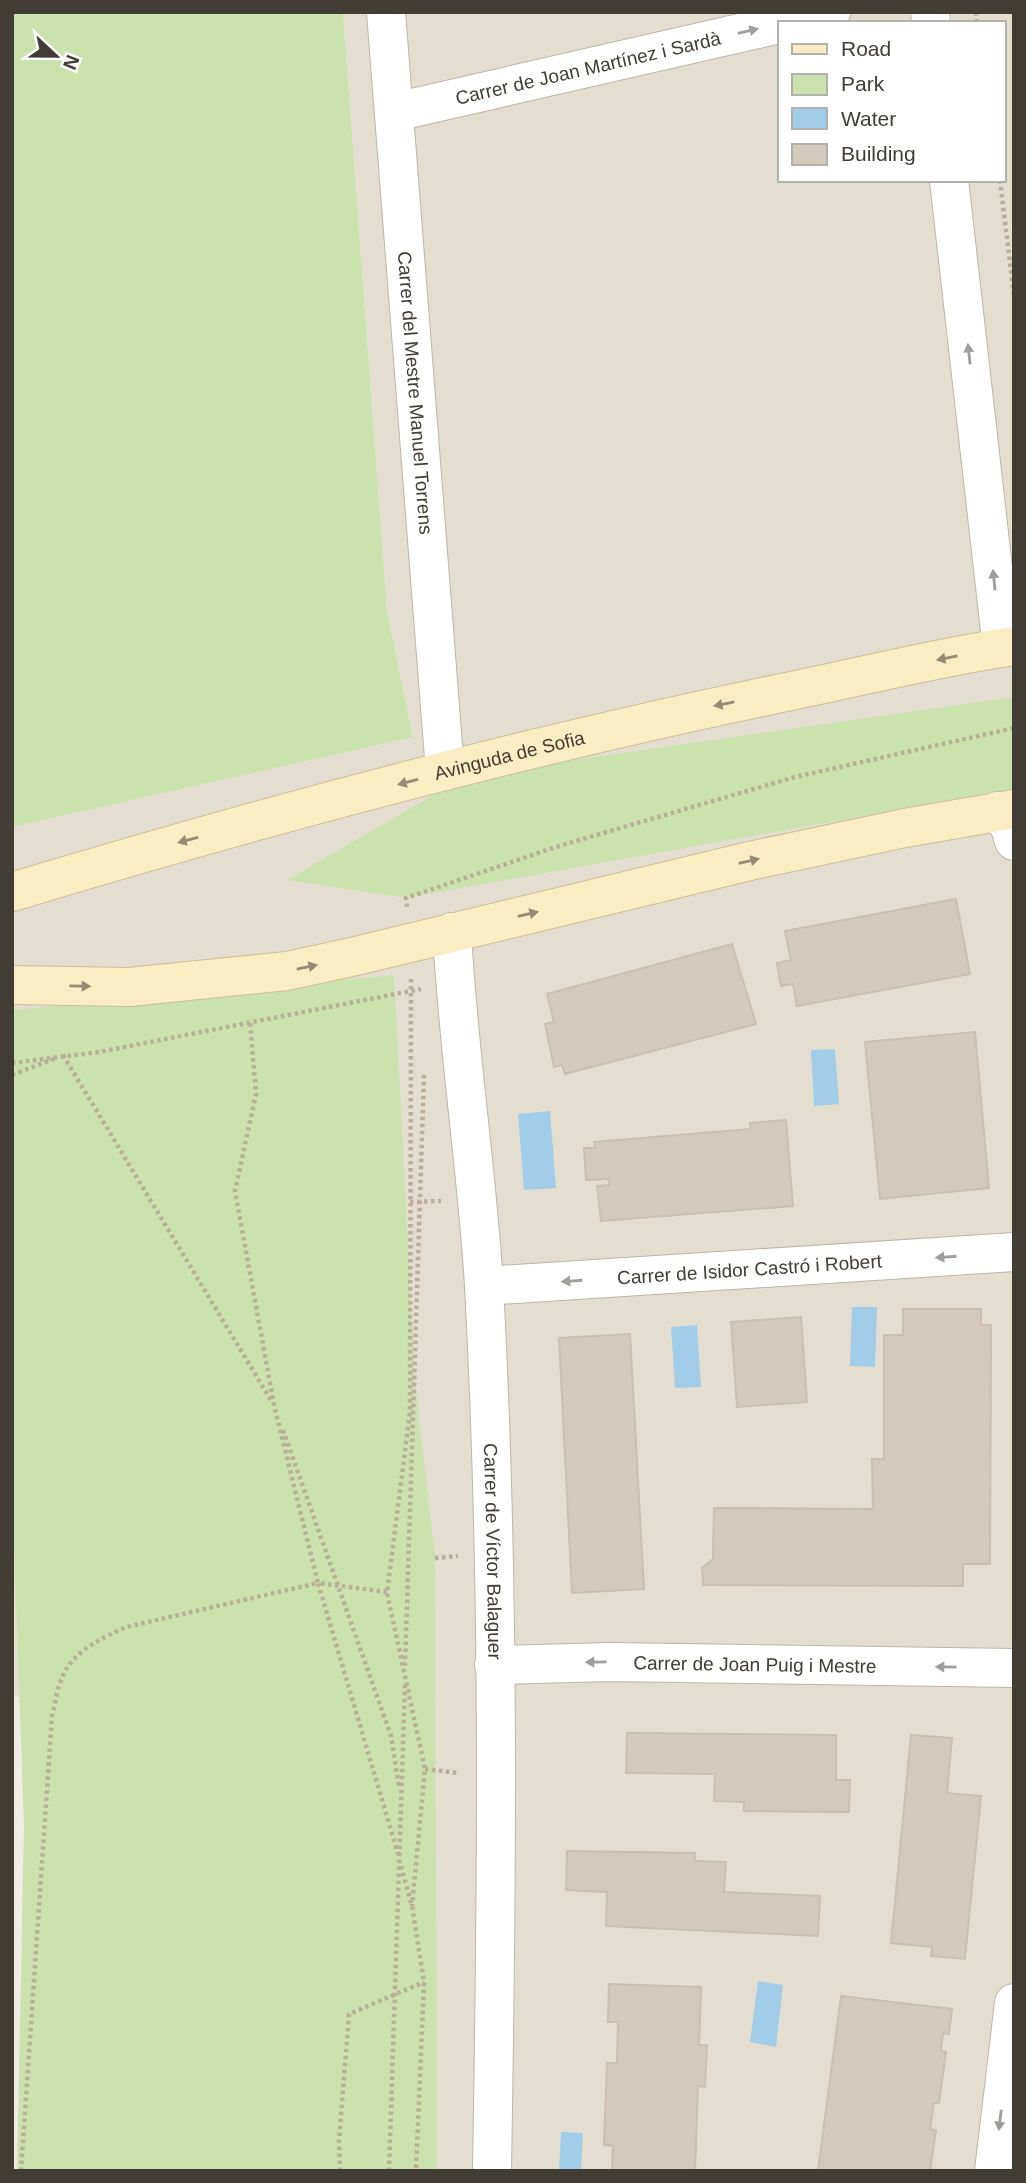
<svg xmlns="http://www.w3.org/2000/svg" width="1026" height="2183" viewBox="0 0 1026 2183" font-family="Arial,sans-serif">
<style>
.residential{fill:#e4ded1;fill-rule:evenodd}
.green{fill:#cbe2ae}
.water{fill:#a2cde9}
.building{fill:#d4cabc;stroke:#cbbfad;stroke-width:2}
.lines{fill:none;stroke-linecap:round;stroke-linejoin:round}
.street-casing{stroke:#bdb6a9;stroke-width:40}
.secondary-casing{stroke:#cdbe96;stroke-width:40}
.path{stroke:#bbaf99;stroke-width:4.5;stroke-dasharray:3.5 3.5;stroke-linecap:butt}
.street{stroke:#fff;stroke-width:38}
.secondary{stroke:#faecc3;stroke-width:38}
.oneway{fill:#a09e9a}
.oneway2{fill:#948b74}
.labels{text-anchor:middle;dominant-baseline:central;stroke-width:5;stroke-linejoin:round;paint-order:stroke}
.street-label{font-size:19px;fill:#413c34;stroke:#fff}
</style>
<rect width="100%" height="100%" fill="#f0ece3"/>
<path class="residential" d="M 343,12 L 1014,12 L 1014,2171 L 39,2171 L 65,1704 L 14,1696 L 12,1664 L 12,827 L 413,736 L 387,611 ZM 779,23 L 1003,23 L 1003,180 L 779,180 Z"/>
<g class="green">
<polygon points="12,12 343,12 387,611 413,737 12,827"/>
<polygon points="1014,697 1014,789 406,898 287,880 468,775"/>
<polygon points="394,975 415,1380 435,1558 437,2171 17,2171 24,1825 12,1494 12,1010"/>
</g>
<g class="water">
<polygon points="835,1049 839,1104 814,1106 811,1050"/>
<polygon points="550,1111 556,1188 524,1190 518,1114"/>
<polygon points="852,1307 877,1307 875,1367 850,1366"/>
<polygon points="697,1325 701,1387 675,1388 671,1327"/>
<polygon points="758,1981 783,1985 776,2047 750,2042"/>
<polygon points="561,2132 583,2133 581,2171 559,2171"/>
</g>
<g class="building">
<polygon points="956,899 970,974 797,1006 793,984 781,986 777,963 791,960 785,931"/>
<polygon points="732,944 756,1024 565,1074 562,1065 554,1067 545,1024 554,1022 547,994"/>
<polygon points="975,1032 989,1188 880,1199 865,1042"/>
<polygon points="786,1120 793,1206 601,1221 597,1186 610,1185 608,1179 586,1180 584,1148 595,1148 594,1142 750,1129 750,1123"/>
<polygon points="903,1309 981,1309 981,1325 991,1325 990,1564 963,1564 963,1586 703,1585 702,1568 713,1559 714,1508 873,1509 872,1459 884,1459 884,1335 903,1335"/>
<polygon points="801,1317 807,1402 737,1407 731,1322"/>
<polygon points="630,1334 644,1589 572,1593 559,1338"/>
<polygon points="627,1733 836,1735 836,1780 850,1780 849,1812 744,1811 744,1802 714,1801 715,1774 626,1773"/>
<polygon points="911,1735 952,1738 947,1793 981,1796 965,1959 931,1956 932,1947 891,1943"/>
<polygon points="567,1851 695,1853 695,1861 726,1862 724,1892 820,1896 818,1936 606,1926 607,1892 566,1890"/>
<polygon points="609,1984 701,1987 699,2045 707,2045 705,2087 698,2086 695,2171 612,2171 613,2146 604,2145 607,2063 617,2063 618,2022 608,2022"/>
<polygon points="841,1996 952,2009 949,2034 943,2033 941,2051 946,2052 939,2103 934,2103 930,2129 936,2130 930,2171 818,2171"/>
</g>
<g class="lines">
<g class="street-casing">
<g id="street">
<path id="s1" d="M 386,12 L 445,771"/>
<polyline points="930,12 931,23"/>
<polyline points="785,23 831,12"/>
<path id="s2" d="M 395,112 L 779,24"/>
<polyline points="949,180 1002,648"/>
<polyline points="998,811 1010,827 1014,841"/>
<path id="s3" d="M 452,932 C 458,1051 477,1168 484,1286 C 500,1581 497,1876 492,2171"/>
<path id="s4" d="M 484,1286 L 1014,1252"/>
<path id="s5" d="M 494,1665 L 610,1662 L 1014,1668"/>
<polyline points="994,2171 1014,2003"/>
</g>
</g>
<g class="secondary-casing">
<g id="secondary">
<path id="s6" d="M 12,892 C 270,814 532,744 796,690 C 868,675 940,657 1014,646"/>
<polyline points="12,985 129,987 287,971 356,956 754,860 905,828 1014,809"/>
</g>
</g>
<g class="path">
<polyline points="976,12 977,23"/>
<polyline points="1000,180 1014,296"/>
<polyline points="407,907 406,898 559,846 795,777 1014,728"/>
<polyline points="411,979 410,1412 387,1593 425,1769 412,1906"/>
<polyline points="63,1055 272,1402"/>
<polyline points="12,1063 99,1052 421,989"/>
<polyline points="12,1075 56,1058"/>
<polyline points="410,1202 441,1201"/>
<polyline points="283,1430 391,1736 399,1787"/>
<polyline points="435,1558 458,1556"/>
<polyline points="387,1592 318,1583 398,1854"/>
<polyline points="405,1666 424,1073"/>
<polyline points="425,1769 459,1773"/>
<polyline points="401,1866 412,1906 424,1982 416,2171"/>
<path d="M 21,2171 L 52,1716 C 55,1705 56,1694 60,1683 C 69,1653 100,1639 126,1627 L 318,1583 L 274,1405 L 235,1191 L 256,1094 L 250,1021"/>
<polyline points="340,2171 339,2141 349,2014 424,1982"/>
<polyline points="389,2171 405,1685"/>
</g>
<use href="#street" class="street"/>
<use href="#secondary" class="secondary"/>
</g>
<defs><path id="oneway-solid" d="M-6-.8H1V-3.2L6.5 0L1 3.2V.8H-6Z" transform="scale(1.75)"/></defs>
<g class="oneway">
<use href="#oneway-solid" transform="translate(748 31) rotate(-13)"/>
<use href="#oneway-solid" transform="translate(969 354) rotate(-96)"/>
<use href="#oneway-solid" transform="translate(994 580) rotate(-96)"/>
<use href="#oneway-solid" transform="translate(946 1257) rotate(176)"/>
<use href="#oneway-solid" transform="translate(572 1281) rotate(176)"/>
<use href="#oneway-solid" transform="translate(596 1662) rotate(179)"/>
<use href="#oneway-solid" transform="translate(946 1667) rotate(-179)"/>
<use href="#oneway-solid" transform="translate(1000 2120) rotate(97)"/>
</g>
<g class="oneway2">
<use href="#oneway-solid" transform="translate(947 658) rotate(169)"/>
<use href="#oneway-solid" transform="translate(724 704) rotate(168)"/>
<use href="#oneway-solid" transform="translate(408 782) rotate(165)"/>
<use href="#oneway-solid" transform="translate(188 840) rotate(165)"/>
<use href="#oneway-solid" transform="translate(749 861) rotate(-13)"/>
<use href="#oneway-solid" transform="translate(528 914) rotate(-13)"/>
<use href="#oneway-solid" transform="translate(307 967) rotate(-12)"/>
<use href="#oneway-solid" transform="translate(80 986) rotate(1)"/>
</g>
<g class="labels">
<g class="street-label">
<text stroke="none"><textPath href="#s2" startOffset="198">Carrer de Joan Martínez i Sardà</textPath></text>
<text stroke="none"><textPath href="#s1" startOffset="382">Carrer del Mestre Manuel Torrens</textPath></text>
<text stroke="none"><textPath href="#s6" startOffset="516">Avinguda de Sofia</textPath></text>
<text stroke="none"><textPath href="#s4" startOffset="266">Carrer de Isidor Castró i Robert</textPath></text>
<text stroke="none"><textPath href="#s3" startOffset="621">Carrer de Víctor Balaguer</textPath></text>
<text stroke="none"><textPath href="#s5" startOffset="261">Carrer de Joan Puig i Mestre</textPath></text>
</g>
</g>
<rect width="1026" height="2183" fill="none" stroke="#413c34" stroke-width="28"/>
<rect x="778" y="21" width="228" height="161" fill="#ffffff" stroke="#b3b1ae" stroke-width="2"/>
<rect x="792" y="44" width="35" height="10" fill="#faecc3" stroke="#b3b1ae" stroke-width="2"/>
<text x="841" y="56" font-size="21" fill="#413c34">Road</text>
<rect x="792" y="74" width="35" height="21" fill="#cbe2ae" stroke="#b3b1ae" stroke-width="2"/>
<text x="841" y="91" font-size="21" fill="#413c34">Park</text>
<rect x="792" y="108" width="35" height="21" fill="#a2cde9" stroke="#b3b1ae" stroke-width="2"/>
<text x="841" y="126" font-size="21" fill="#413c34">Water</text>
<rect x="792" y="144" width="35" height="21" fill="#d4cabc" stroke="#b3b1ae" stroke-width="2"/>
<text x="841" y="161" font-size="21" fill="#413c34">Building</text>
<g transform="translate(56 56) rotate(112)" stroke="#ffffff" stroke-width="5" paint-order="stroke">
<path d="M0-5L12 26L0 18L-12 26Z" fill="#413c34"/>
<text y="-10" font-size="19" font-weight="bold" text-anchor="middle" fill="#413c34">N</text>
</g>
</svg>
